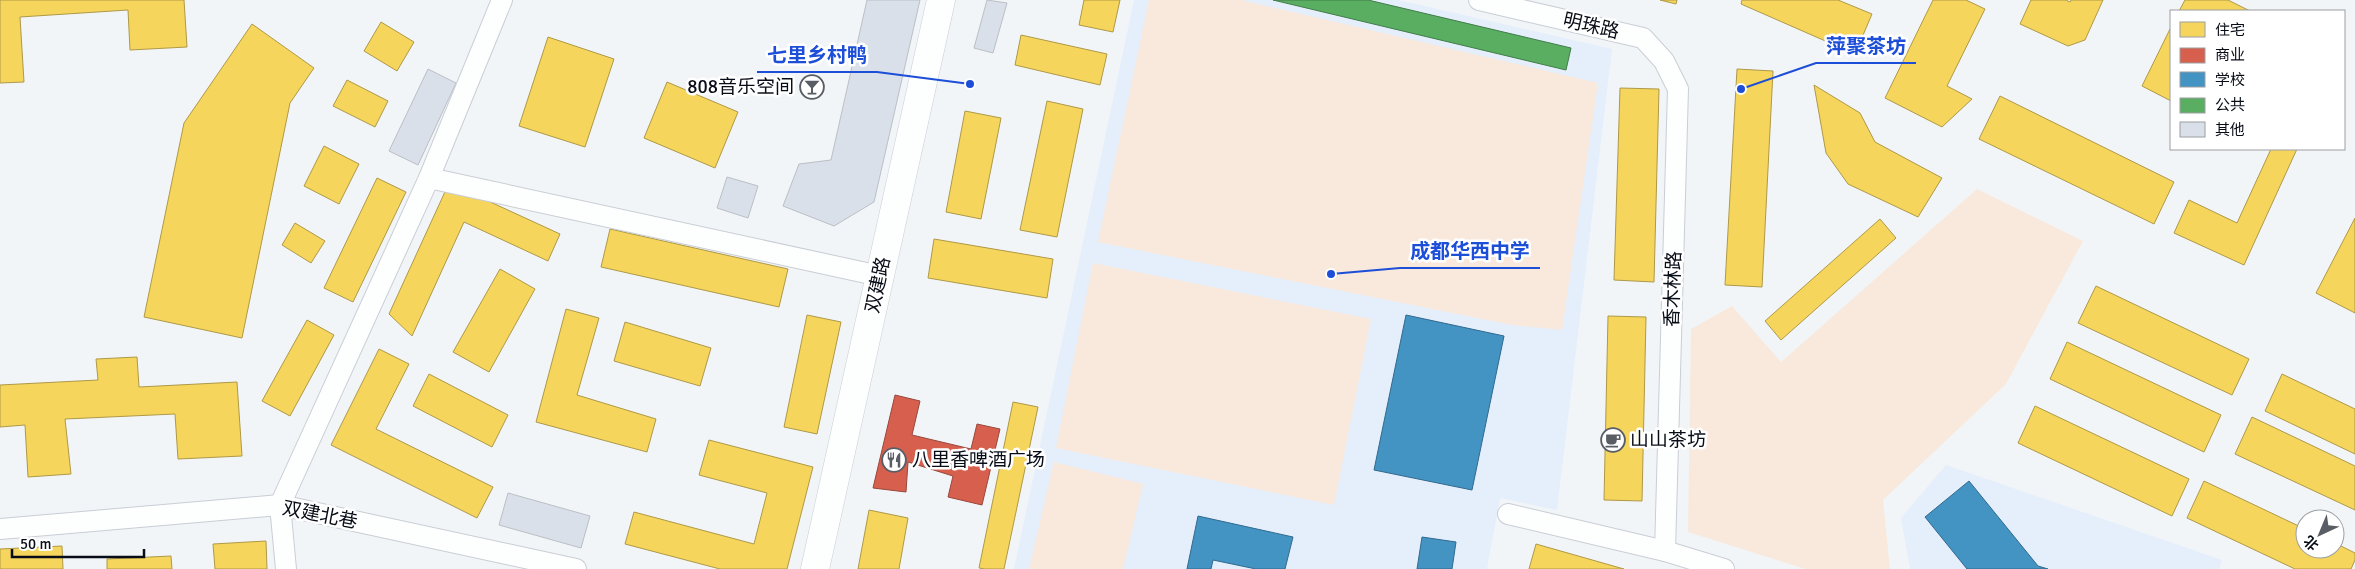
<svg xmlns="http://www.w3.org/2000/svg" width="2355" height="569" viewBox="0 0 2355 569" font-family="Signika,'Noto Sans SC',sans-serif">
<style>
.built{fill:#e5eefb}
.green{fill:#f8e9dc}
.homes{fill:#f6d55c;stroke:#ae9947}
.shops{fill:#d6604d;stroke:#98473c}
.schools{fill:#4393c3;stroke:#316a8f}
.public{fill:#5aae61;stroke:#417d4a}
.building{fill:#dae0e9;stroke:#babfc6}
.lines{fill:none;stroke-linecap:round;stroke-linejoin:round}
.street-casing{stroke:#c9ced5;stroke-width:22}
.secondary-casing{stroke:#c9ced5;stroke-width:29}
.street{stroke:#fdfefe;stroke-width:20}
.secondary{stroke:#fdfefe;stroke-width:28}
.labels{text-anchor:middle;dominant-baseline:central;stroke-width:5;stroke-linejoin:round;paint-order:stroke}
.street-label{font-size:19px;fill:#070c16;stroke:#fff}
.poi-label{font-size:19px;fill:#070c16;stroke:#fff;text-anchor:start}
.leader{fill:none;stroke:#1d4ed8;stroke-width:2}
.callout-dot{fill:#1d4ed8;stroke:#fff;stroke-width:2}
.callout-label{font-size:20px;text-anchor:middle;font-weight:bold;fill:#1d4ed8;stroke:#fff;stroke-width:5;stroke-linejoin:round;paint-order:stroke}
</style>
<rect width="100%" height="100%" fill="#f2f5f8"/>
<g class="built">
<polygon points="1134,0 1398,0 1612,49 1557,510 1500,498 1487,569 1014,569"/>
<polygon points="1946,465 2222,560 2219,569 1910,569 1901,518"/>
</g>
<g class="green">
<polygon points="1149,0 1241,0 1598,83 1562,330 1512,325 1098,242"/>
<polygon points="1977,189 2083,241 2006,384 1883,500 1890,569 1805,569 1688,532 1691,329 1732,306 1781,362"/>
<polygon points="1093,263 1371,319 1334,505 1056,448"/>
<polygon points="1054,462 1143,484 1123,569 1029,569"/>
</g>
<g class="homes">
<polygon points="0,0 184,0 187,47 130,50 128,10 20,17 24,82 0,83"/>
<polygon points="1084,0 1120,0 1113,32 1079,25"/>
<polygon points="1660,0 1677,0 1676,4"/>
<polygon points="1742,0 1838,0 1872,14 1855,54 1741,4"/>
<polygon points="1933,0 1966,0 1985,9 1947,86 1972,99 1942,127 1885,98"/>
<polygon points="2031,0 2066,0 2070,2 2071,0 2103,0 2085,40 2068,46 2020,24"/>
<polygon points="2185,0 2228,0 2250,11 2179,11"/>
<polygon points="381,22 414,42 397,71 364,51"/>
<polygon points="252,24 314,68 290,103 242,338 144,317 184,123"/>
<polygon points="2171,27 2171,101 2142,86"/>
<polygon points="1021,35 1107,54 1100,85 1015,65"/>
<polygon points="548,37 614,59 585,147 519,126"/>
<polygon points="1737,69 1773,71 1762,287 1725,285"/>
<polygon points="347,80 388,101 375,127 333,106"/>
<polygon points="667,82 738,112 715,168 644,138"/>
<polygon points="1814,85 1860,113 1875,142 1942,178 1918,217 1848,184 1826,153"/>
<polygon points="1620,88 1659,89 1654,282 1614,280"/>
<polygon points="2000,96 2174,182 2154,224 1979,139"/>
<polygon points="1047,101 1083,109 1057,237 1020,230"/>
<polygon points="965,111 1001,118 981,219 946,212"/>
<polygon points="324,146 359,164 339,204 304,186"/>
<polygon points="2271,149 2297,149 2244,265 2174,233 2189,200 2237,223"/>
<polygon points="377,178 406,192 353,302 324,288"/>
<polygon points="449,183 560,234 548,261 464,222 412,336 389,314"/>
<polygon points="2355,218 2355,313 2316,293"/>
<polygon points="1880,219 1896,238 1781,340 1765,321"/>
<polygon points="295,223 325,241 311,263 282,245"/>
<polygon points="610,229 788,269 779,307 601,267"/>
<polygon points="934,239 1053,259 1047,298 928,278"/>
<polygon points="500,269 535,289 489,372 453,352"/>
<polygon points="2096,286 2249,359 2232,395 2078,323"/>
<polygon points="566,309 599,318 577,395 656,419 647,452 536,422"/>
<polygon points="807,315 841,322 817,434 784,427"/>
<polygon points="1608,316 1646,317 1642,501 1604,500"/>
<polygon points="307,320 334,335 290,416 262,401"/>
<polygon points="625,322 711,348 700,386 614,361"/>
<polygon points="2067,342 2221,415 2204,452 2050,379"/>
<polygon points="379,349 409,364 376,429 493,487 477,518 331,445"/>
<polygon points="137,357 139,387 237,382 242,456 178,459 175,414 65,419 71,474 28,477 25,425 0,427 0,385 98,380 96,359"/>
<polygon points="429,374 508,415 492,447 413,406"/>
<polygon points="2282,374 2355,409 2355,454 2265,411"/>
<polygon points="1013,402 1038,407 1004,569 985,569 979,568"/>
<polygon points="2035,406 2189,479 2172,516 2018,443"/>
<polygon points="2252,417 2355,466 2355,510 2235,454"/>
<polygon points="709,440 813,467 787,569 720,569 625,544 634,512 754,544 767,493 699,475"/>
<polygon points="2204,481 2305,529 2305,549 2335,549 2335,543 2355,553 2355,560 2351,569 2295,569 2187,518"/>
<polygon points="869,510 908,518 899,569 858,569"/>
<polygon points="266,541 267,569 215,569 213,544"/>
<polygon points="1536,544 1624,569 1529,569"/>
<polygon points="62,546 63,569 0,569 0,549"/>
<polygon points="171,556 172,569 107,569 107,559"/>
</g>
<polygon class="shops" points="895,395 920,401 912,435 971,449 977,424 1000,429 982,505 948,497 953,476 908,462 906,492 873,488"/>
<g class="schools">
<polygon points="1406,315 1504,336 1472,490 1374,470"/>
<polygon points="1969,481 2038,566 2048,569 1967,569 1925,517"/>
<polygon points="1198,516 1293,537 1285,569 1256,569 1213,560 1211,569 1187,569"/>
<polygon points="1422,537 1456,542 1452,569 1417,569"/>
</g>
<polygon class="public" points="1273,0 1368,0 1571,48 1566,70"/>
<g class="building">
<polygon points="867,0 920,0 874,202 834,226 783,206 799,164 831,160"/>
<polygon points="987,0 1007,3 993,53 974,48"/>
<polygon points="428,69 456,83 418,165 389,151"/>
<polygon points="727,177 758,186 748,218 717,208"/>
<polygon points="508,493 590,516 581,548 499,525"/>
</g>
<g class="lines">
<g class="street-casing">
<g id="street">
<polyline points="1479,0 1643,38 1664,61 1678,89 1665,551"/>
<polyline points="429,178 880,276"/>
<polyline points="1508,514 1665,551 1724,569"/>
<polyline points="0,529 280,505 576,569"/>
<polyline points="286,569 280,505 429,178 502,0"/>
</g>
</g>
<g class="secondary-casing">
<polyline id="secondary" points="815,569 941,0"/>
</g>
<use href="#street" class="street"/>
<use href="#secondary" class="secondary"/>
</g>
<defs>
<g id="bar-ring" transform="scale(1.25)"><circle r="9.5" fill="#fff" stroke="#595e65" stroke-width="1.5"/><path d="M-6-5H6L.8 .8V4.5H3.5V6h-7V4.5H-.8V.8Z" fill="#595e65"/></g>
<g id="cafe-ring" transform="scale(1.25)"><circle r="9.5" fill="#fff" stroke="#595e65" stroke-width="1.5"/><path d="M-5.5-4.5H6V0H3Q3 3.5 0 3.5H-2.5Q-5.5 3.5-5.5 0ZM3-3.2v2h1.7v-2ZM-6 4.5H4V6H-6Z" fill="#595e65"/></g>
<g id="restaurant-ring" transform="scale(1.25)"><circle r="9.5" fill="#fff" stroke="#595e65" stroke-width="1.5"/><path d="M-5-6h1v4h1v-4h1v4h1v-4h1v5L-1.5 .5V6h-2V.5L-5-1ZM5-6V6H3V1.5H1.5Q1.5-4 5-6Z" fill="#595e65"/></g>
</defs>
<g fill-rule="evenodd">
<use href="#bar-ring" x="812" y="87"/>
<use href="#cafe-ring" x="1613" y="440"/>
<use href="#restaurant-ring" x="894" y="460"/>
</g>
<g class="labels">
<g class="street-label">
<text transform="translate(1591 26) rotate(13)">明珠路</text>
<text transform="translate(878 285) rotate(-78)">双建路</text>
<text transform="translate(1673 289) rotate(-88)">香木林路</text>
<text transform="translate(320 515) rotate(11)">双建北巷</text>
</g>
<g class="poi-label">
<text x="794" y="87" text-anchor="end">808音乐空间</text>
<text x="1630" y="440">山山茶坊</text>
<text x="912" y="460">八里香啤酒广场</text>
</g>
</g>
<path class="leader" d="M1741 89L1816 63H1916M970 84L877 72H757M1331 274L1400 268H1540"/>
<g class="callout-dot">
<circle cx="1741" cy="89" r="5"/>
<circle cx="970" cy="84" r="5"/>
<circle cx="1331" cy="274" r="5"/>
</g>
<g class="callout-label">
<text x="1866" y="53">萍聚茶坊</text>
<text x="817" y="62">七里乡村鸭</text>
<text x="1470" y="258">成都华西中学</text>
</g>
<rect x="2170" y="10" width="175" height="140" fill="#ffffff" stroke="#9c9ea2"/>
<rect x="2180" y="22" width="25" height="15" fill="#f6d55c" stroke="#9c9ea2"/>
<text x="2215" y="35" font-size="15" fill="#070c16">住宅</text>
<rect x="2180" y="48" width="25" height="15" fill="#d6604d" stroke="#9c9ea2"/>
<text x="2215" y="60" font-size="15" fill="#070c16">商业</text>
<rect x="2180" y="72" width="25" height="15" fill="#4393c3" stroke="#9c9ea2"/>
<text x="2215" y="85" font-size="15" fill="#070c16">学校</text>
<rect x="2180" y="98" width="25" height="15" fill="#5aae61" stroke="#9c9ea2"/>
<text x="2215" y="110" font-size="15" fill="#070c16">公共</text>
<rect x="2180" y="122" width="25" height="15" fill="#dae0e9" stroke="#9c9ea2"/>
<text x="2215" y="135" font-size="15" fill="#070c16">其他</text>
<g transform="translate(2320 534) rotate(224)"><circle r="24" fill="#ffffff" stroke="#9c9ea2"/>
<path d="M0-4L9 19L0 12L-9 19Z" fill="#595e65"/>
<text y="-8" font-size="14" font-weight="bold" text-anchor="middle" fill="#070c16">北</text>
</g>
<path d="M12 549v8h132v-8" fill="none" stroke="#070c16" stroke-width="2.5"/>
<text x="20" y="549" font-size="15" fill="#070c16" stroke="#ffffff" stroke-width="4" paint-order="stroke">50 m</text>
</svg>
